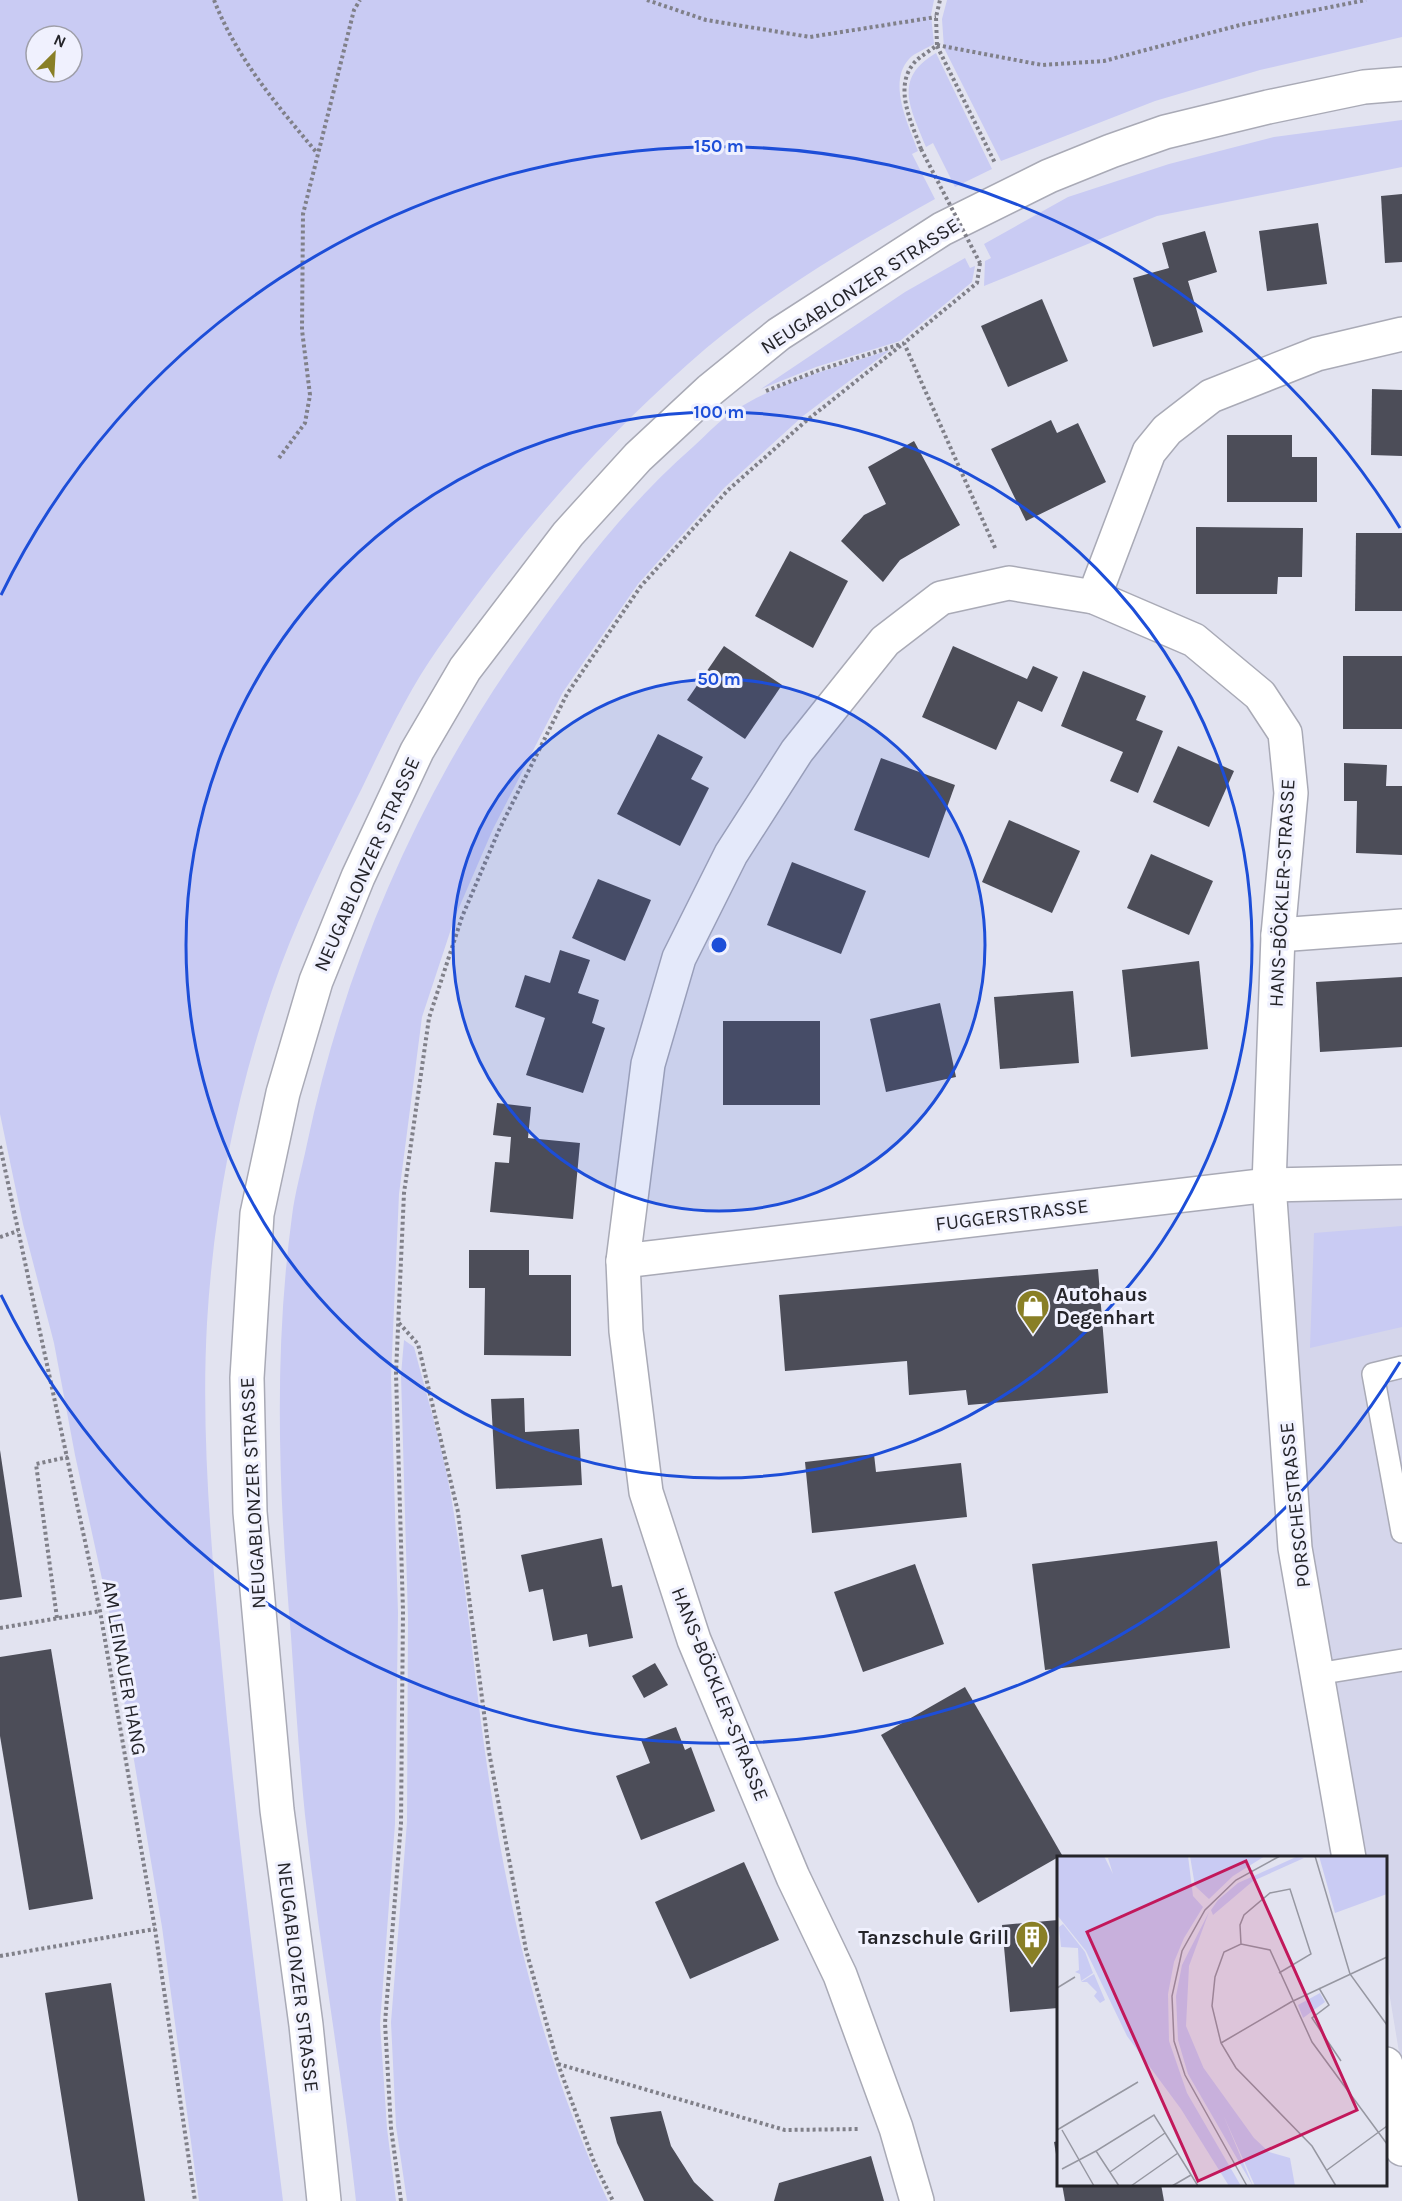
<svg xmlns="http://www.w3.org/2000/svg" width="1402" height="2201" viewBox="0 0 1402 2201" font-family="Karla,sans-serif">
<style>
.built{fill:#d5d6eb}
.green{fill:#c9cbf3;fill-rule:evenodd}
.building{fill:#4c4d58}
.lines{fill:none;stroke-linecap:round;stroke-linejoin:round}
.service-casing{stroke:#a9aab6;stroke-width:24}
.minor-casing{stroke:#a9aab6;stroke-width:36}
.tertiary-casing{stroke:#a9aab6;stroke-width:36}
.path{stroke:#808089;stroke-width:4;stroke-dasharray:3 3;stroke-linecap:butt}
.service{stroke:#fff;stroke-width:21}
.minor{stroke:#fff;stroke-width:33}
.tertiary{stroke:#fff;stroke-width:33}
.path-bridge{stroke:#808089;stroke-width:4;stroke-dasharray:3 3;stroke-linecap:butt}
.ring{fill:none;stroke:#1d4ed8;stroke-width:3}
.labels{text-anchor:middle;dominant-baseline:central;stroke-width:6;stroke-linejoin:round;paint-order:stroke}
.street-label{font-size:20px;fill:#25252a;stroke:#f0f1fe}
.poi-label{font-size:20px;font-weight:bold;fill:#25252a;stroke:#f0f1fe;text-anchor:start}
.inset-road{fill:none;stroke:#9697a1;stroke-width:1.5}
.view{fill:#c2185b;fill-opacity:0.15;stroke:#c2185b;stroke-width:3}
.inset-edge{fill:none;stroke:#25252a;stroke-width:3}
.centre{fill:#1d4ed8;stroke:#f0f1fe;stroke-width:3}
.ring-label{font-size:18px;text-anchor:middle;font-weight:bold;fill:#1d4ed8;stroke:#f0f1fe;stroke-width:6;stroke-linejoin:round;paint-order:stroke}
</style>
<rect width="100%" height="100%" fill="#e2e3f0"/>
<polygon class="built" points="1402,1194 1402,2070 1386,1974 1386,1858 1365,1857 1311,1542 1281,1196"/>
<g class="green">
<path d="M 0,0 L 934,0 L 931,15 L 934,44 C 926,49 914,53 909,59 C 887,83 909,126 918,151 L 912,154 L 935,199 C 849,247 762,298 688,364 C 593,448 511,544 439,647 C 408,691 385,740 362,788 C 333,846 304,904 281,965 C 239,1079 214,1202 207,1323 C 201,1433 211,1545 221,1655 C 237,1837 261,2019 283,2201 L 199,2201 L 162,1927 L 109,1611 L 75,1455 L 54,1343 L 23,1224 L 0,1114 ZM 36,36 L 72,36 L 72,72 L 36,72 Z"/>
<polygon points="947,0 1402,0 1402,37 1260,70 1155,101 1001,161 944,48 942,19"/>
<path d="M 936,53 L 992,169 L 955,187 L 933,143 L 926,147 C 911,108 892,79 936,53 Z"/>
<polygon points="1402,120 1402,167 1157,216 984,286 985,261 991,258 984,244 1068,197 1169,164 1274,137"/>
<polygon points="965,258 970,268 975,266 972,282 900,341 816,367 761,389 905,292"/>
<path d="M 890,350 L 803,416 L 724,488 L 638,584 L 563,692 L 493,829 L 455,917 L 422,1017 L 399,1194 L 391,1377 L 398,1613 L 395,1824 L 380,2024 L 387,2128 L 396,2201 L 356,2201 C 342,2072 319,1944 305,1815 C 299,1755 295,1696 291,1636 C 279,1497 273,1356 292,1216 C 295,1192 302,1168 307,1144 C 345,962 421,788 530,637 C 580,567 629,503 694,446 C 707,434 719,421 734,411 C 780,381 838,367 890,350 Z"/>
<polygon points="1402,1226 1402,1327 1310,1348 1314,1233"/>
<path d="M 404,1340 L 414,1347 C 428,1401 446,1458 454,1514 C 467,1593 474,1673 485,1752 C 507,1906 542,2060 608,2201 L 407,2201 L 396,2126 L 391,2022 L 407,1822 L 408,1619 L 401,1375 Z"/>
</g>
<g class="building">
<polygon points="1402,194 1402,262 1385,263 1381,196"/>
<polygon points="1318,223 1327,284 1267,291 1259,231"/>
<polygon points="1205,231 1217,272 1188,281 1203,332 1153,347 1133,278 1169,268 1162,243"/>
<polygon points="1042,299 1068,361 1008,387 981,326"/>
<polygon points="1372,389 1402,390 1402,456 1371,455"/>
<polygon points="1051,420 1057,433 1078,423 1106,482 1026,521 991,449"/>
<polygon points="1227,435 1292,435 1292,457 1317,457 1317,502 1227,502"/>
<polygon points="914,441 960,525 900,560 883,582 841,541 864,515 886,504 868,467"/>
<polygon points="1196,527 1303,528 1302,577 1278,577 1277,594 1196,594"/>
<polygon points="1356,533 1402,533 1402,611 1355,611"/>
<polygon points="790,551 848,581 813,648 755,616"/>
<polygon points="724,646 782,685 745,739 687,700"/>
<polygon points="953,646 1027,679 1033,666 1058,677 1042,712 1018,701 996,750 922,717"/>
<rect x="1343" y="656" width="59" height="73"/>
<polygon points="1083,671 1146,696 1136,720 1163,731 1138,793 1110,781 1123,752 1061,726"/>
<polygon points="658,734 703,757 691,779 709,788 680,846 617,814"/>
<polygon points="1178,746 1234,771 1209,827 1153,802"/>
<polygon points="881,758 955,785 929,858 854,830"/>
<polygon points="1344,763 1387,765 1386,786 1402,786 1402,855 1356,853 1357,801 1344,801"/>
<polygon points="1009,820 1080,851 1052,913 982,882"/>
<polygon points="1151,854 1213,881 1189,935 1127,908"/>
<polygon points="792,862 866,891 841,954 767,925"/>
<polygon points="598,879 651,900 625,961 572,938"/>
<polygon points="560,950 590,960 578,993 599,1000 592,1023 605,1028 583,1093 526,1075 545,1018 515,1007 525,975 550,983"/>
<polygon points="1199,961 1208,1049 1131,1057 1122,970"/>
<polygon points="1402,977 1402,1047 1320,1052 1316,982"/>
<polygon points="1073,991 1079,1063 1000,1069 994,997"/>
<polygon points="940,1003 956,1077 886,1092 870,1019"/>
<rect x="723" y="1021" width="97" height="84"/>
<polygon points="497,1103 531,1107 528,1138 580,1143 573,1219 490,1212 495,1162 509,1163 511,1137 493,1135"/>
<polygon points="469,1250 529,1250 529,1275 571,1275 571,1356 484,1355 485,1288 469,1288"/>
<polygon points="1098,1269 1108,1393 968,1405 966,1390 909,1395 907,1361 785,1371 779,1295"/>
<polygon points="524,1398 525,1432 579,1429 582,1485 496,1489 491,1399"/>
<polygon points="0,1450 22,1597 0,1600"/>
<polygon points="874,1454 876,1472 961,1463 967,1517 812,1533 805,1462"/>
<polygon points="602,1538 612,1587 622,1585 633,1638 589,1647 587,1634 553,1641 543,1589 529,1592 521,1555"/>
<polygon points="1217,1541 1230,1648 1045,1670 1032,1564"/>
<polygon points="915,1564 944,1644 863,1672 834,1592"/>
<polygon points="51,1649 93,1899 29,1910 0,1736 0,1657"/>
<polygon points="655,1663 668,1685 644,1698 632,1676"/>
<polygon points="965,1687 1062,1855 978,1903 881,1735"/>
<polygon points="676,1727 685,1750 691,1747 715,1811 641,1840 616,1776 650,1763 641,1740"/>
<polygon points="744,1862 779,1940 690,1979 655,1902"/>
<polygon points="1058,1920 1058,2008 1010,2012 1002,1925"/>
<polygon points="111,1983 125,2073 145,2201 78,2201 45,1993"/>
<polygon points="661,2111 671,2146 694,2182 714,2201 644,2201 617,2143 610,2117"/>
<polygon points="1058,2141 1058,2160 1057,2160 1054,2142"/>
<polygon points="871,2156 884,2201 774,2201 779,2183"/>
<polygon points="1062,2184 1161,2184 1164,2201 1065,2201"/>
</g>
<g class="lines">
<g class="service-casing">
<g id="service">
<polyline points="1402,1367 1373,1374 1402,1532"/>
<polyline points="1317,1674 1402,1660"/>
</g>
</g>
<g class="minor-casing">
<g id="minor">
<polyline points="1094,597 1149,452 1167,430 1211,396 1317,354 1402,334"/>
<polyline points="1278,935 1402,926"/>
<polyline points="623,1261 1269,1185 1402,1182"/>
<polyline points="1386,2064 1402,2149"/>
<polyline points="917,2201 896,2128 840,1975 793,1877 694,1640 646,1492 626,1331 623,1261 648,1064 679,958 731,854 797,751 885,641 941,598 1009,583 1094,597 1194,640 1260,695 1285,733 1291,793 1278,935 1269,1185 1295,1548 1349,1858"/>
</g>
</g>
<g class="tertiary-casing">
<polyline id="tertiary" points="324,2201 306,2025 277,1810 250,1512 247,1378 257,1214 283,1093 316,981 358,877 417,751 465,669 568,534 638,457 710,390 779,334 942,229 1049,176 1111,151 1165,132 1268,107 1364,87 1402,84"/>
</g>
<g class="path">
<path d="M 214,0 C 237,59 277,105 317,153"/>
<polyline points="647,0 706,20 810,37 936,17"/>
<polyline points="937,45 1042,65 1104,61 1240,25 1366,0"/>
<polyline points="937,46 995,163"/>
<path d="M 921,149 C 912,123 893,88 914,63 C 920,56 930,51 937,45 L 936,17 L 940,0"/>
<polyline points="980,263 977,283 904,343 996,550"/>
<polyline points="766,391 819,370 901,344"/>
<polyline points="279,458 305,423 310,395 302,330 303,214 354,10 360,0"/>
<polyline points="0,1146 100,1611 155,1929 195,2201"/>
<polyline points="0,1237 18,1231"/>
<polyline points="399,1323 418,1344 458,1512 489,1752 526,1950 558,2064 594,2162 613,2201"/>
<polyline points="57,1618 36,1464 68,1457"/>
<polyline points="0,1628 100,1611"/>
<polyline points="0,1956 155,1929"/>
<polyline points="558,2064 785,2130 860,2129"/>
<polyline points="401,2201 391,2128 385,2023 401,1823 403,1611 396,1373 404,1193 429,1018 462,917 499,830 567,694 641,586 727,491 806,421 904,343"/>
</g>
<use href="#service" class="service"/>
<use href="#minor" class="minor"/>
<use href="#tertiary" class="tertiary"/>
<polyline class="path-bridge" points="921,149 980,263"/>
</g>
<circle cx="719" cy="945" r="266" fill="#1d4ed8" fill-opacity=".12"/>
<g class="ring">
<circle cx="719" cy="945" r="266"/>
<circle cx="719" cy="945" r="533"/>
<path d="M1400 1362A799 799 0 0 1 1 1295M1 595A799 799 0 0 1 1400 528"/>
</g>
<defs>
<g id="shop-pin" transform="scale(1.725)"><path d="M0 17L-7.5 6A9.5 9.5 0 1 1 7.5 6Z" fill="#897f26" stroke="#f0f1fe"/><path d="M-5-2.5h2.3a2.7 3.5 0 0 1 5.4 0H5L5.5 6h-11ZM-1.5-2.5h3a1.5 2.3 0 0 0-3 0Z" fill="#fff"/></g>
<g id="building-pin" transform="scale(1.725)"><path d="M0 17L-7.5 6A9.5 9.5 0 1 1 7.5 6Z" fill="#897f26" stroke="#f0f1fe"/><path d="M-4-6H4V6H1V3H-1V6H-4ZM-2.5-4.3h1.7v1.8h-1.7ZM.8-4.3h1.7v1.8H.8ZM-2.5-1h1.7V.8h-1.7ZM.8-1h1.7V.8H.8Z" fill="#fff"/></g>
</defs>
<g fill-rule="evenodd">
<use href="#shop-pin" x="1033" y="1306"/>
<use href="#building-pin" x="1032" y="1937"/>
</g>
<g class="labels">
<g class="street-label">
<text transform="translate(860 286) rotate(-33)">NEUGABLONZER STRASSE</text>
<text transform="translate(367 864) rotate(-66)">NEUGABLONZER STRASSE</text>
<text transform="translate(1282 893) rotate(-87)">HANS-BÖCKLER-STRASSE</text>
<text transform="translate(1012 1215) rotate(-7)">FUGGERSTRASSE</text>
<text transform="translate(253 1493) rotate(-93)">NEUGABLONZER STRASSE</text>
<text transform="translate(1295 1505) rotate(-96)">PORSCHESTRASSE</text>
<text transform="translate(124 1668) rotate(80)">AM LEINAUER HANG</text>
<text transform="translate(720 1694) rotate(68)">HANS-BÖCKLER-STRASSE</text>
<text transform="translate(298 1977) rotate(83)">NEUGABLONZER STRASSE</text>
</g>
<g class="poi-label">
<text x="1056" y="1294">Autohaus<tspan x="1056" dy="23">Degenhart</tspan></text>
<text x="1009" y="1937" text-anchor="end">Tanzschule Grill</text>
</g>
</g>
<g transform="translate(1057 1856)">
<rect width="330" height="330" fill="#e2e3f0"/>
<path d="M 0,0 L 47,0 L 56,18 L 51,2 L 131,0 L 136,40 L 146,51 L 127,82 L 117,106 L 111,138 L 112,185 L 130,237 L 184,330 L 172,330 L 124,253 L 70,180 L 29,95 L 0,59 ZM 133,0 L 208,0 L 176,20 L 152,43 L 138,30 ZM 262,0 L 330,0 L 330,38 L 278,57 ZM 239,1 L 247,2 L 196,25 L 156,59 L 154,54 L 161,44 L 181,27 ZM 152,56 L 132,110 L 129,170 L 196,330 L 131,218 L 121,184 L 119,140 L 125,109 ZM 6,68 L 28,96 L 36,117 L 24,125 L 23,118 L 18,116 L 22,114 L 21,92 L 4,91 L 2,71 ZM 37,118 L 48,144 L 43,147 L 37,140 L 40,136 L 30,126 L 24,126 ZM 263,137 L 268,146 L 246,162 L 241,149 ZM 143,207 L 197,282 L 212,296 L 233,302 L 238,330 L 198,330 Z" fill="#c9cbf3"/>
<path class="inset-road" d="M 258,0 L 293,118 L 330,169M 184,88 L 183,69 L 187,59 L 213,37 L 233,33 L 254,98 L 222,117M 0,132 L 18,121M 262,132 L 272,149 L 255,162 L 284,205M 164,187 L 234,146 L 330,101M 0,274 L 81,226M 5,274 L 37,330M 5,313 L 39,295M 270,314 L 330,270M 53,316 L 108,277M 62,330 L 39,295 L 97,259 L 141,330M 74,330 L 121,297M 115,330 L 134,319M 190,330 L 128,219 L 117,185 L 115,140 L 125,95 L 148,54 L 179,24 L 223,0M 279,330 L 255,290 L 179,212 L 164,187 L 155,150 L 158,121 L 167,96 L 184,88 L 213,94 L 255,186 L 330,288"/>
<path class="view" d="M 189,5 L 300,254 L 141,325 L 30,76 Z"/>
<rect width="330" height="330" class="inset-edge"/>
</g>
<circle cx="719" cy="945" r="9" class="centre"/>
<g class="ring-label">
<text x="719" y="152">150 m</text>
<text x="719" y="418">100 m</text>
<text x="719" y="685">50 m</text>
</g>
<g transform="translate(54 54) rotate(24)"><circle r="28" fill="#f0f1fe" stroke="#9f9fa9" stroke-width="1.5"/>
<path d="M0-4.5L10 22L0 15L-10 22Z" fill="#897f26"/>
<text y="-9" font-size="16" font-weight="bold" text-anchor="middle" fill="#25252a">N</text>
</g>
</svg>
